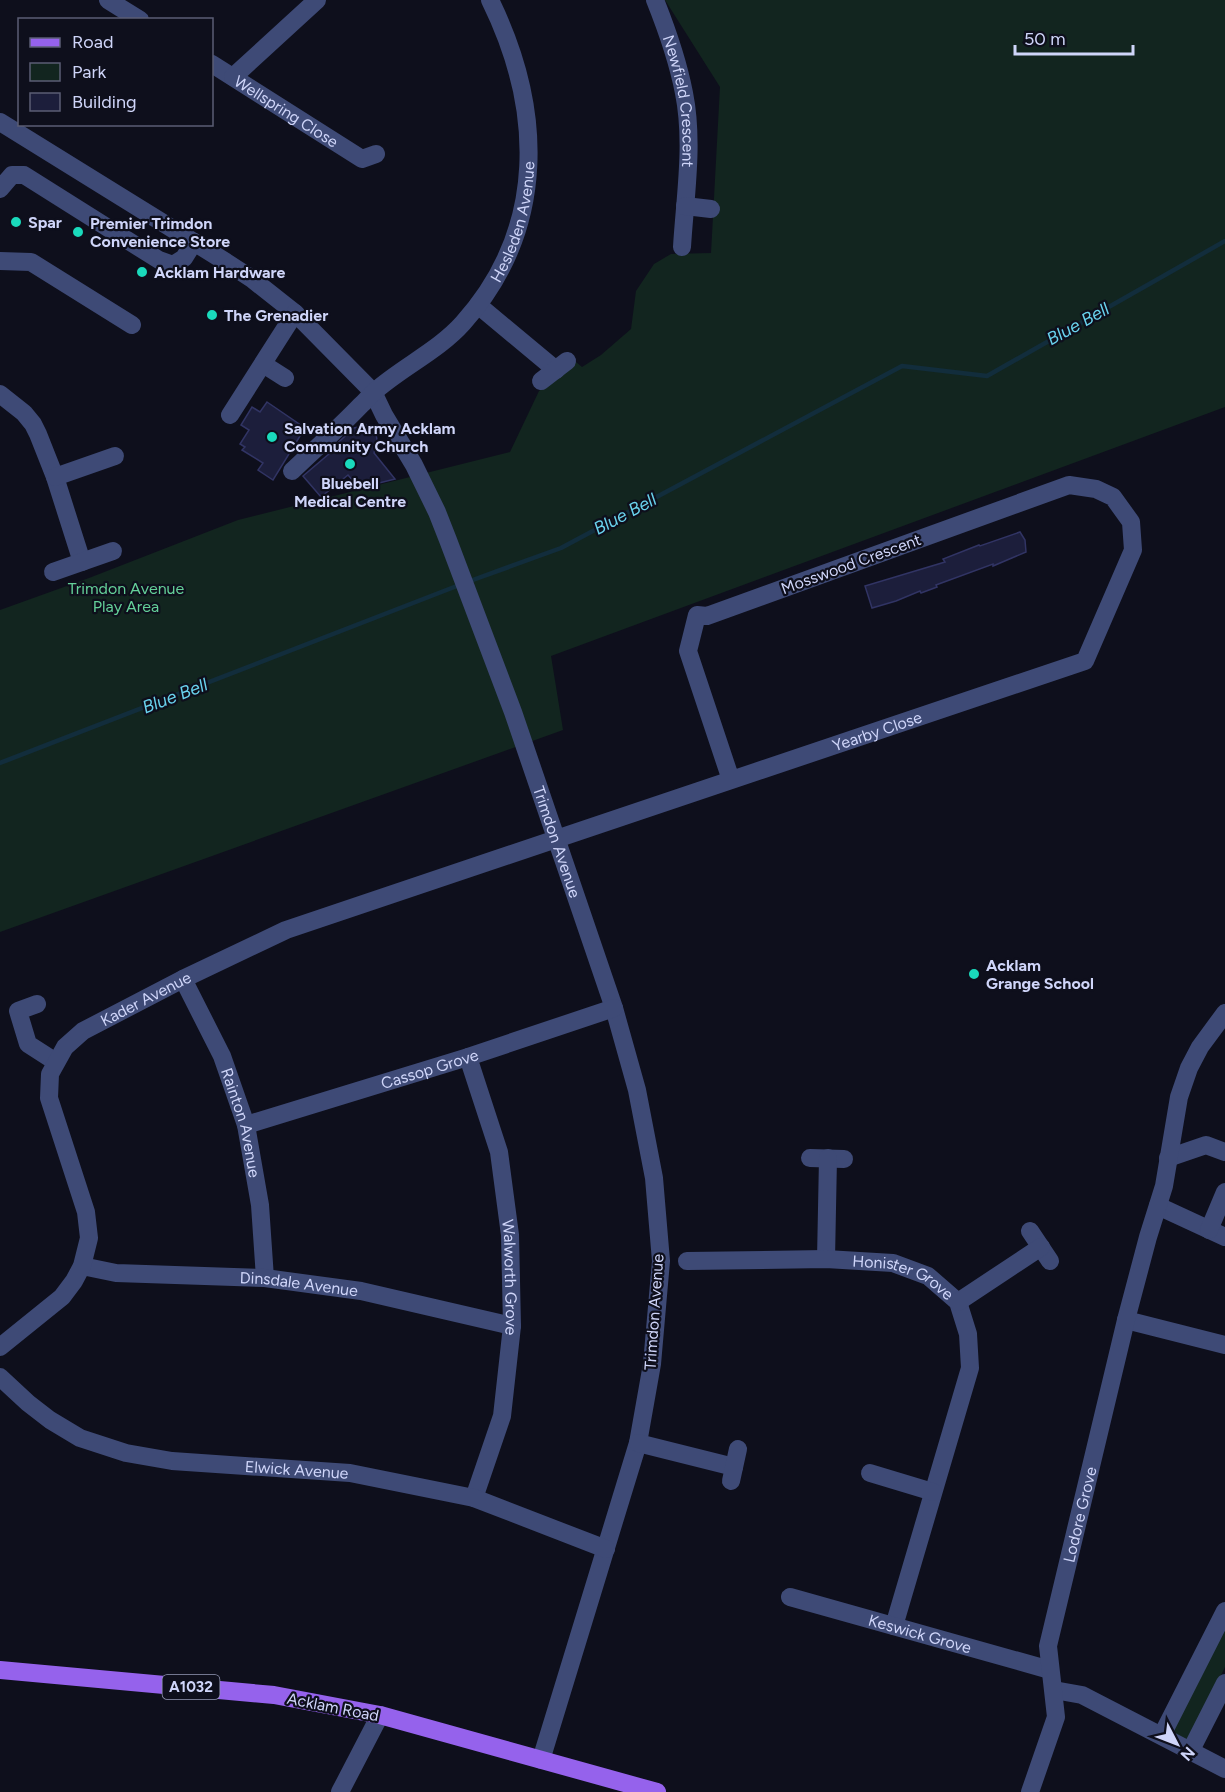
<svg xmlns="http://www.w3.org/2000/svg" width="1225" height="1792" viewBox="0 0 1225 1792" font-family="Figtree,sans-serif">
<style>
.green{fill:#12251f}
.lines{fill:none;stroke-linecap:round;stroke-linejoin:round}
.stream{stroke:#122d3c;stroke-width:4.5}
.building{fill:#1c1e3b;stroke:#313464;stroke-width:1.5}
.minor{stroke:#3e4a76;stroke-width:18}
.major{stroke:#9562ec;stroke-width:18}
.poi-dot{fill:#1adabc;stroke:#0e0f1c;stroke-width:2}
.labels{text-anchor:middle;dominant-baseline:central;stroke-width:4.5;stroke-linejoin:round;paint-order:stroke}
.shield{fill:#0e0f1c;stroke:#959ab7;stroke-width:1.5}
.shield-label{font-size:15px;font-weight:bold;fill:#cfd5f9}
.street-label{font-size:16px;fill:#cfd5f9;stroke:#0e0f1c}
.poi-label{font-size:16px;font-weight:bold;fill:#cfd5f9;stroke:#0e0f1c;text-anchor:start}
.park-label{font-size:16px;fill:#64d099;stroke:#0e0f1c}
.water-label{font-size:18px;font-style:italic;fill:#69d2ed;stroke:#0e0f1c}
</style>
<rect width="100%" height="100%" fill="#0e0f1c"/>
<g class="green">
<polygon points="665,0 1225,0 1225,407 551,656 563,730 0,932 0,610 89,578 238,520 510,452 539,391 576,362 582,367 601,355 631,329 636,291 654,264 671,254 711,253 720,87"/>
<polygon points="1225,1619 1225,1667 1191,1737 1186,1741 1173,1734 1173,1727"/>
</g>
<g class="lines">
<g class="stream">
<polyline points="470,581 561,548 902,366 987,376 1225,241"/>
<polyline points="0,763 462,584"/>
</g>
</g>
<g class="building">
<polygon points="267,402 305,428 273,480 258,470 263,463 242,450 245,447 240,444 249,430 241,425 252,407 260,412"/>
<polygon points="367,425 376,434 377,440 374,453 395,479 359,488 348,475 321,497 303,476 330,453 329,451 354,428"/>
<polygon points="1020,532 1025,540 1026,552 993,566 993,564 936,585 937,587 921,593 920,591 896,601 872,608 865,586 945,562 943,559 979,545 980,546"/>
</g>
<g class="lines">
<g class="minor">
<polyline points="108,0 140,20"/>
<path id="s1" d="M 655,0 C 667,30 678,62 684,93 C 694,143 685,197 682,247"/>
<path id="s2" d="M 212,64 L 362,159 L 376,154"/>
<polyline points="233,77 317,0"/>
<path id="s3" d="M 0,122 L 226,262 L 252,279 L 295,313 L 373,392 L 384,415 L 414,465 L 437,512 L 448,540 L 513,712 L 614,1008 L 637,1090 L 654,1178 L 661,1261 L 652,1364 L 638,1443 L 541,1760"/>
<polyline points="0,189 12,175 24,175 159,260 173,265 184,258 194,242"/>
<polyline points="685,206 711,209"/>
<polyline points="0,261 31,262 132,325"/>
<polyline points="478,305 556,370"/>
<polyline points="263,364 285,378"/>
<polyline points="541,381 567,361"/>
<polyline points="0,394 24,413 33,424 38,434 55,477 82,562"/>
<polyline points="230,415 295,313"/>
<path id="s4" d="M 292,471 C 315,449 339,428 361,405 C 366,401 369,396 374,392 C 402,367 438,351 463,323 C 548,228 543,108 490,0"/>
<polyline points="55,477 115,456"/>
<polyline points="53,572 113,551"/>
<path id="s5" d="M 183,979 L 222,1056 L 246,1125 L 260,1205 L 265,1278"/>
<polyline points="37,1004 18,1011 28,1044 56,1062"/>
<path id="s6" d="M 468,1057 L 499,1152 L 510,1235 L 512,1326 L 502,1416 L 474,1498"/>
<path id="s7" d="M 246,1125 L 468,1057 L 614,1008"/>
<polyline points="810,1158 844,1159"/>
<polyline points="1168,1158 1206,1145 1225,1152"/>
<polyline points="1158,1206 1225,1237"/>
<polyline points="1209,1230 1225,1192"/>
<polyline points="1030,1231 1050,1261"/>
<polyline points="826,1259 828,1158"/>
<path id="s8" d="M 687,1261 L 826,1259 L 893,1263 L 928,1276 L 958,1302 L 968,1334 L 970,1368 L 894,1626"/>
<path id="s9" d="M 82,1266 L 116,1273 L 265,1278 L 361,1291 L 512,1326"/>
<polyline points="958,1302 1041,1247"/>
<polyline points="1126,1320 1225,1345"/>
<path id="s10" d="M 0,1347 L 62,1297 L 74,1281 L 82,1266 L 89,1238 L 86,1212 L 49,1098 L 50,1074 L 65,1047 L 83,1031 L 183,979 L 286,930 L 1085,661 L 1133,550 L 1131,522 L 1113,497 L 1096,489 L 1069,485 L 707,616 L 697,615 L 688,651 L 731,780"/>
<path id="s11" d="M 0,1377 L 28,1403 L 50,1420 L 80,1438 L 126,1453 L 172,1461 L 350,1473 L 474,1498 L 606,1549"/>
<polyline points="638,1443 734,1467"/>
<polyline points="870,1473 933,1492"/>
<polyline points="731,1481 738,1449"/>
<path id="s12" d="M 790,1597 L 1050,1670"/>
<polyline points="1054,1690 1082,1695 1225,1769"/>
<polyline points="1162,1735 1225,1611"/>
<polyline points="1191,1750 1225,1683"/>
<polyline points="340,1792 380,1715"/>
<path id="s13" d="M 1030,1792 L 1056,1717 L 1048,1646 L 1126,1320 L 1148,1237 L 1164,1186 L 1179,1097 L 1189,1068 L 1200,1047 L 1225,1013"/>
</g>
<polyline class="major" points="0,1670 274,1695 380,1715 657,1792"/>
</g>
<g class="poi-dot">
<circle cx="16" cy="222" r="6"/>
<circle cx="78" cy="232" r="6"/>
<circle cx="142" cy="272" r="6"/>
<circle cx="212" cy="315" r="6"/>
<circle cx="272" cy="437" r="6"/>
<circle cx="350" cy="464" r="6"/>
<circle cx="974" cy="974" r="6"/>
</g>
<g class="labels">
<rect class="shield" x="162.5" y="1675" width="57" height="24" rx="4.5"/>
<g class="shield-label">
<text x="191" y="1687">A1032</text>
</g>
<g class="street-label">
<text stroke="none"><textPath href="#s1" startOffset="105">Newfield Crescent</textPath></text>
<text stroke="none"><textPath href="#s2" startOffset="88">Wellspring Close</textPath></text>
<text stroke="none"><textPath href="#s4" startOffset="342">Hesleden Avenue</textPath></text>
<text transform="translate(851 564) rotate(-20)">Mosswood Crescent</text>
<text stroke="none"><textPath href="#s10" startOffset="1221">Yearby Close</textPath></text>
<text stroke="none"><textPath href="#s3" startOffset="950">Trimdon Avenue</textPath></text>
<text stroke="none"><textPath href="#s10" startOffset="441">Kader Avenue</textPath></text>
<text stroke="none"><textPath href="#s7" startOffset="192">Cassop Grove</textPath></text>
<text stroke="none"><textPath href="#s5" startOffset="156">Rainton Avenue</textPath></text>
<text stroke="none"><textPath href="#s6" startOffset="226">Walworth Grove</textPath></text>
<text stroke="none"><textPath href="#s8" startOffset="220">Honister Grove</textPath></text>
<text stroke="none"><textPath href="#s9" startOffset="218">Dinsdale Avenue</textPath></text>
<text transform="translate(654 1312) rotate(-86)">Trimdon Avenue</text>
<text stroke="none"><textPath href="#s11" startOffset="321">Elwick Avenue</textPath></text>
<text stroke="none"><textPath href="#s13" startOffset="286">Lodore Grove</textPath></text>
<text stroke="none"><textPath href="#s12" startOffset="135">Keswick Grove</textPath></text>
<text transform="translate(333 1707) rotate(11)">Acklam Road</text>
</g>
<g class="poi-label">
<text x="28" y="222">Spar</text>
<text x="90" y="223">Premier Trimdon<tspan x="90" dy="18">Convenience Store</tspan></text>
<text x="154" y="272">Acklam Hardware</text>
<text x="224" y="315">The Grenadier</text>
<text x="284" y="428">Salvation Army Acklam<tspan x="284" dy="18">Community Church</tspan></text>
<text x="350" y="483" text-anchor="middle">Bluebell<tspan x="350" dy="18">Medical Centre</tspan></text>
<text x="986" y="965">Acklam<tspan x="986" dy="18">Grange School</tspan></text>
</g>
<g class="park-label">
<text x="126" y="588">Trimdon Avenue<tspan x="126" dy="18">Play Area</tspan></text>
</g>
<g class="water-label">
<text transform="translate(1078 324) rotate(-29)">Blue Bell</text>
<text transform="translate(625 514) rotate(-28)">Blue Bell</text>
<text transform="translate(175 696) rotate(-21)">Blue Bell</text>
</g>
</g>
<rect x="18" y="18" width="195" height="108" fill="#0e0f1c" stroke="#5b5e74" stroke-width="1.5"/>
<rect x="30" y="38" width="30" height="9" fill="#9562ec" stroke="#5b5e74" stroke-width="1.5"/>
<text x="72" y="48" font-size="18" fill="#cfd5f9">Road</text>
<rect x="30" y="63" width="30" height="18" fill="#12251f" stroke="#5b5e74" stroke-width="1.5"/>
<text x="72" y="78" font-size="18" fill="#cfd5f9">Park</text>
<rect x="30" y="93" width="30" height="18" fill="#1c1e3b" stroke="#5b5e74" stroke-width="1.5"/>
<text x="72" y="108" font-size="18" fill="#cfd5f9">Building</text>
<g transform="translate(1177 1744) rotate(132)" stroke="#0e0f1c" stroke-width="4.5" paint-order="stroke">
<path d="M0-4.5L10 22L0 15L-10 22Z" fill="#cfd5f9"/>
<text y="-9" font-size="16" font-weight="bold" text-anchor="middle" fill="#cfd5f9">N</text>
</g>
<path d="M1015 45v9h118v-9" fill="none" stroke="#cfd5f9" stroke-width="3"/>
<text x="1024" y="45" font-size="18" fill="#cfd5f9" stroke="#0e0f1c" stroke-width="4.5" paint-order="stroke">50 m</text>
</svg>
